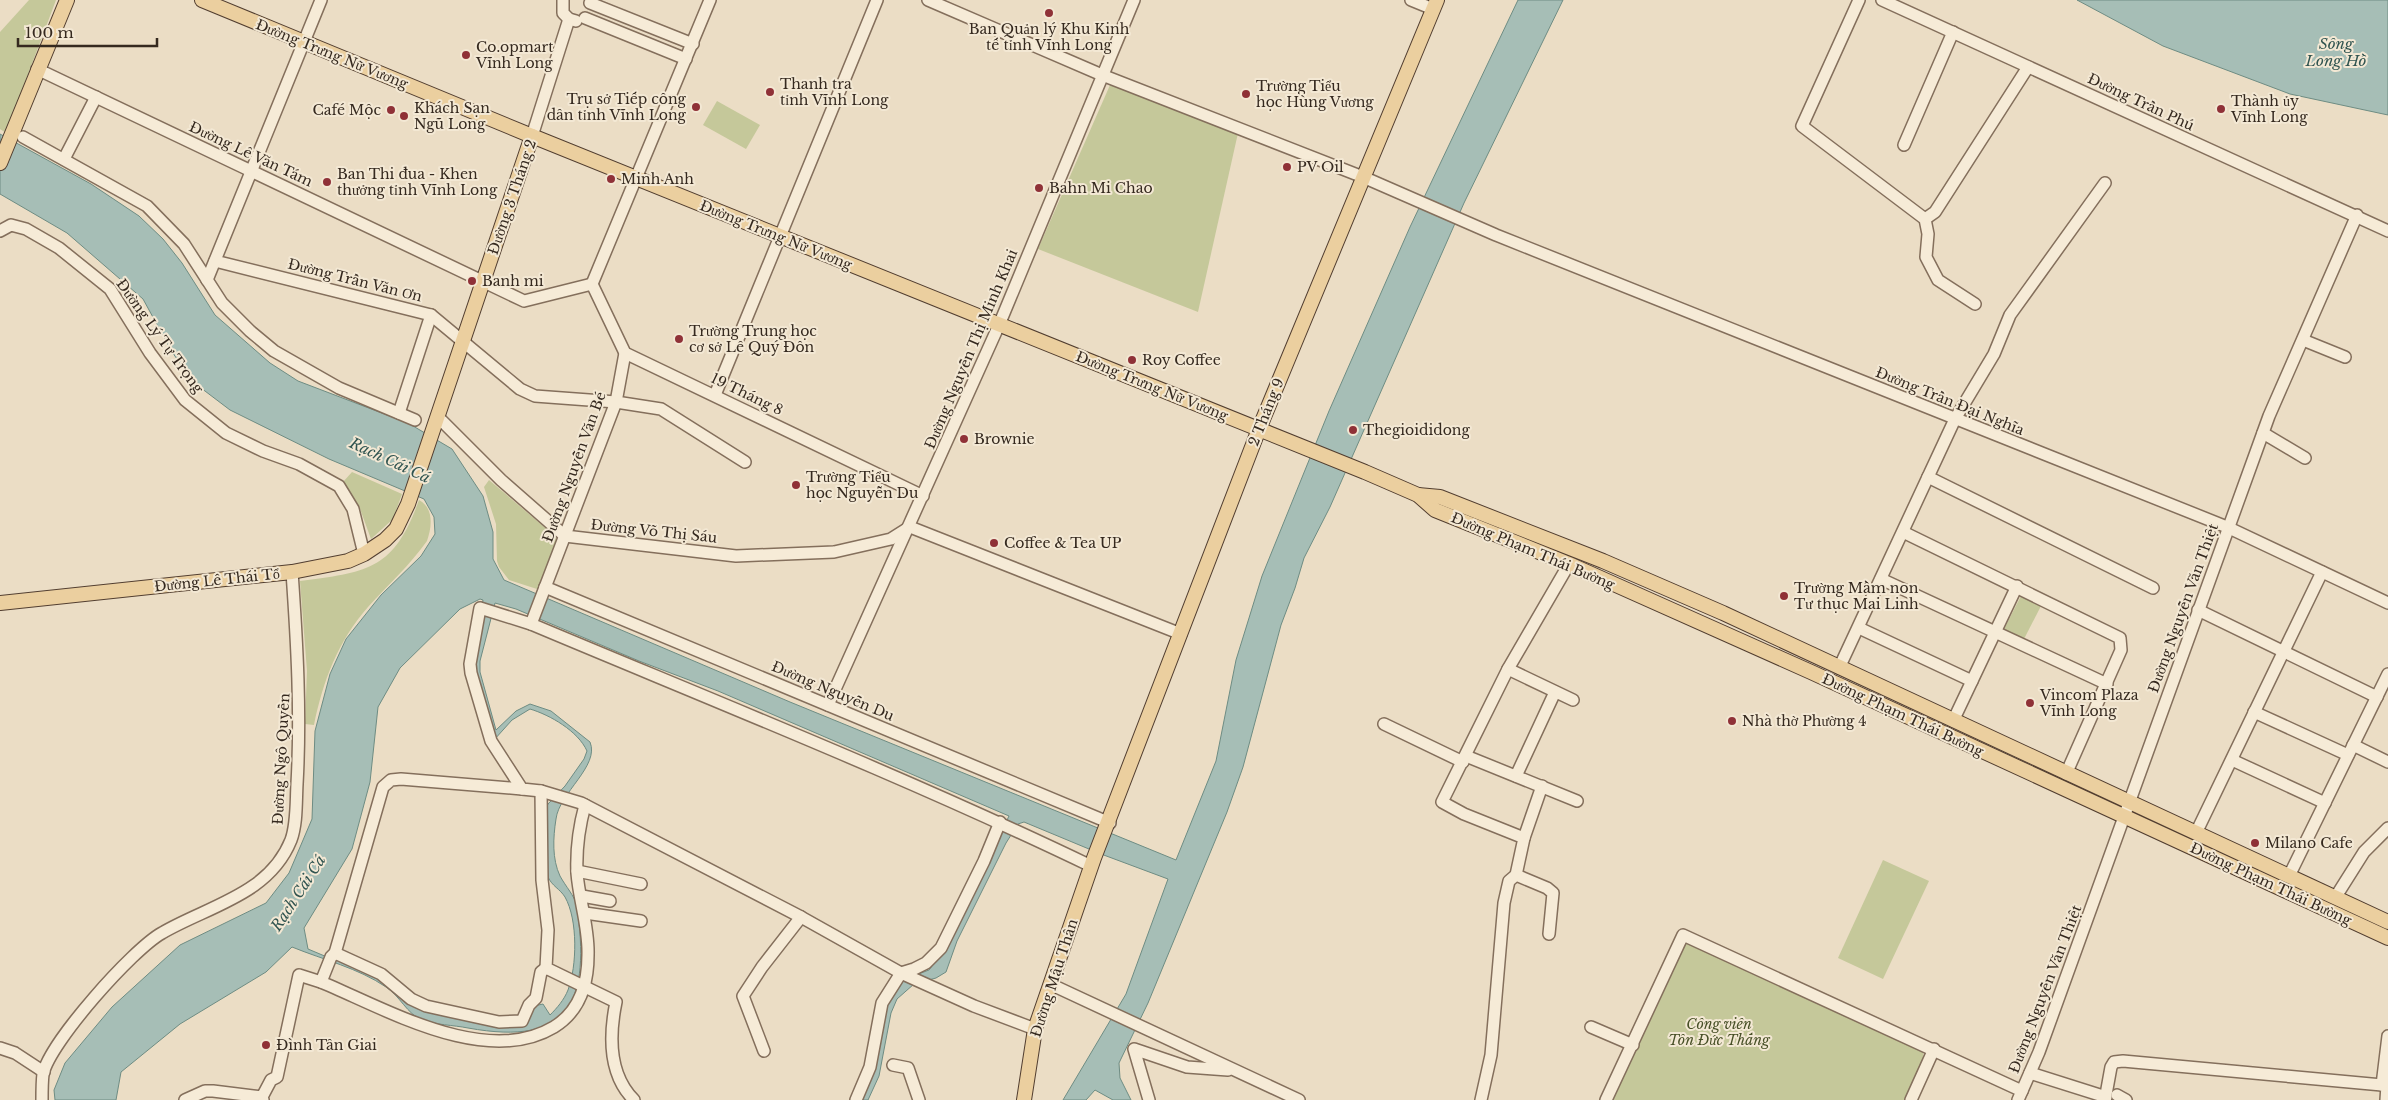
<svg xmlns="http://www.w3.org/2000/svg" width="2388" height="1100" viewBox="0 0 2388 1100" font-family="'Libre Baskerville',serif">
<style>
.park{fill:#c5c89a}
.water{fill:#a6beb6;stroke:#6e8c83;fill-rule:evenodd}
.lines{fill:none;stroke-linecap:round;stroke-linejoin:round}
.minor-casing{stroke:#846f5c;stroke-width:14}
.major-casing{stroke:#523e30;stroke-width:16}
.minor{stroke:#f6ebd7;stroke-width:11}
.major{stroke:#ebcf9f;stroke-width:14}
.poi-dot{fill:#8f3137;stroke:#f3e8d4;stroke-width:2}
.labels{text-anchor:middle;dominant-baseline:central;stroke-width:4;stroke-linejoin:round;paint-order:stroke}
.poi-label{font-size:14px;fill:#35291f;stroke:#f3e8d4;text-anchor:start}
.street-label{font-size:14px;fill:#35291f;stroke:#f3e8d4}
.park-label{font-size:14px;font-style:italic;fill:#485027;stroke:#f3e8d4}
.water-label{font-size:15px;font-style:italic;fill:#305450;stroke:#f3e8d4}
</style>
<rect width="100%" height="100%" fill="#ebddc5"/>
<g class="park">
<polygon points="29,0 56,0 6,133 0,129 0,32"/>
<polygon points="1110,85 1238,133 1198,312 1038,249"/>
<polygon points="717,101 760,125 746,149 703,125"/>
<polygon points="352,472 402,494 393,519 371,539 359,506 343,482"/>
<polygon points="489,480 556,537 558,541 542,586 537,589 509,580 499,567 497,561 496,524 484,487"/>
<path d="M 419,500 C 434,508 432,527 427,541 C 410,565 388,585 368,607 C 338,641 323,681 314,725 L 305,724 L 307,671 L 300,581 C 368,572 394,570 419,500 Z"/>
<polygon points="2023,592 2043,602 2024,639 2004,629"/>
<polygon points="1883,860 1929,881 1883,979 1838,958"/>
<polygon points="1687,943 1923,1052 1924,1059 1905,1100 1613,1100 1683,945"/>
</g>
<g class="water">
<path d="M 1518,0 L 1563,0 L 1464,203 L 1330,507 L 1304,558 L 1295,588 L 1281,625 L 1243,767 L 1227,812 L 1148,1003 L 1119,1063 L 1120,1078 L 1131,1100 L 1113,1100 L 1095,1090 L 1086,1100 L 1063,1100 L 1126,994 L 1168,879 L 1101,854 L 1024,822 L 1018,824 L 1006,843 L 957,941 L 946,972 L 936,978 L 914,984 L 897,999 L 891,1013 L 879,1076 L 868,1100 L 860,1100 L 885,1005 L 900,981 L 929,970 L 943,951 L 1009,816 L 718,691 L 639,661 L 516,609 L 495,603 L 480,661 L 480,672 L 496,730 L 516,711 L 530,704 L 551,711 L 590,742 C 600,766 559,793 556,819 C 553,838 552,859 560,876 C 566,887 574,895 577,906 C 590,1000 572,1047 468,1028 C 453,1025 436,1025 422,1020 C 407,1014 400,996 386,987 C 358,968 324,960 292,947 L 266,972 L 180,1024 L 121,1072 L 116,1100 L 55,1100 L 54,1090 L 65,1063 L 112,1007 L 180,945 L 266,903 L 289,873 L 312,819 L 315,731 L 330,674 L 346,639 L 381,595 L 421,556 L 435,534 L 434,517 L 424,499 L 329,459 L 230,410 L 201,388 L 185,370 L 172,352 L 143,299 L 67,233 L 0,194 L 0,134 L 91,184 L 139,216 L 163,239 L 182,263 L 215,315 L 270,363 L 298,381 L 408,423 L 452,449 L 483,496 L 493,532 L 493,559 L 504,580 L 790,702 L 1176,860 L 1216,761 L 1236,660 L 1262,576 L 1329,411 L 1410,227 ZM 480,599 L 483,600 L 472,667 L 494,740 L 512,720 L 530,709 C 550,715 578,731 587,751 L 584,759 L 565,786 L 548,804 L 543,816 L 548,877 C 552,886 560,889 565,897 C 578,920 577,966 568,990 C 564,1000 557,1008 550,1015 L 543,1004 L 534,1006 L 518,1026 L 495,1027 L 425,1011 L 386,981 L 337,957 L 327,957 L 308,949 L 304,928 L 352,849 L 370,782 L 378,707 L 400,668 L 460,609 Z"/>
<polygon points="2077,0 2388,0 2388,115 2290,94 2163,46"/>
</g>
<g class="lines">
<g class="minor-casing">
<g id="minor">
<polyline points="563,0 563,13 569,19 576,21"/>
<polyline points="928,0 1102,75 1363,177 1496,235 2227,527 2388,603"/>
<polyline points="1411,0 1433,9"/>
<polyline points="1859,0 1802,126 1925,219 1928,234 1926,257 1938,280 1975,304"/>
<polyline points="1882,0 2388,231"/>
<polyline points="590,3 693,44"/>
<polyline points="585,18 686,59"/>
<polyline points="37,69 524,301 592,284"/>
<polyline points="532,136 569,19"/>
<polyline points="23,137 147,206 184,244 222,303 250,331 274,351 339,388 415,420"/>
<polyline points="1904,145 1953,32"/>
<polyline points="64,159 96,97"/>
<polyline points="1925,219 1935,212 2028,67"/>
<polyline points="0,231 11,225 26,229 59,248 110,289 150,353 185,400 226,433 263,451 299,464 339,486 353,509 364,554"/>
<polyline points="215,261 431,315 520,389 535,396 616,402 661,409 745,462"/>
<polyline points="207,280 321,0"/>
<polyline points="592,284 625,353 923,496"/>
<polyline points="592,284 710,0"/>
<polyline points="2303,340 2345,357"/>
<polyline points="715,395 877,0"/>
<polyline points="399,413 431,315"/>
<polyline points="437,416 501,480 565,536 736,556 834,552 891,539 910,527 1181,634"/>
<polyline points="2263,433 2305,458"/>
<polyline points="1928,477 2153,588"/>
<polyline points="1903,532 2120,638 2121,650 2066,774"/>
<polyline points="1881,579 2107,684"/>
<polyline points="545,587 1110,823"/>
<polyline points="2198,610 2377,697"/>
<polyline points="531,624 616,402 625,353"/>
<polyline points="1859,628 1972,681"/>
<polyline points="1839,668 1955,419 1994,354 2010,315 2105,183"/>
<polyline points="1508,669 1573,700"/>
<polyline points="828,705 999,325 1134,0"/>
<polyline points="2254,712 2348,755"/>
<polyline points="1953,721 2017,586"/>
<polyline points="1384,724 1463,762"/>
<polyline points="2353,745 2388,762"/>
<polyline points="1466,756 1577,801"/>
<polyline points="2232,760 2325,803"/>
<polyline points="1516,776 1555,692"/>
<path d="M 541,791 L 542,880 L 548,930 L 546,968 L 616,1002 C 609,1036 608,1074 634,1100"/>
<polyline points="2196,833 2322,572"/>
<polyline points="1524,838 1542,786"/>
<polyline points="577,871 641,884"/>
<polyline points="1516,875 1547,888 1553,893 1549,934"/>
<polyline points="2289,876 2388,674"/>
<polyline points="582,896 610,901"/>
<polyline points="2335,898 2364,852 2388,828"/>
<polyline points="585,913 641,921"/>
<polyline points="335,953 381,974 411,999 426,1006 499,1022 522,1021 529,1005 536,998 541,972 546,968"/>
<path d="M 321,982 C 386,1009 486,1068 554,1027 C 580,1011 588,984 588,955 C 589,927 579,900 577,873 C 576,850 579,827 585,805"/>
<polyline points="1050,984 1299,1100"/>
<polyline points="1591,1027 1633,1045"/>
<path d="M 1035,1029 L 974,1006 L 901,973 L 801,917 L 581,803 L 541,791 L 522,789 L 491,741 L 471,673 L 470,664 L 480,608 L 531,624 C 719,703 908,778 1091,866"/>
<polyline points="0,1048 15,1053 44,1072"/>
<polyline points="764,1051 743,996 762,967 801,917"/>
<polyline points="893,1065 908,1068 919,1100"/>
<polyline points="2030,1073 2106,1097"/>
<polyline points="2382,1085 2387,1085 2386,1100"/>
<polyline points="2117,1095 2126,1100"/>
<path d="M 42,1100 C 42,1092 42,1082 43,1074 C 50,1042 133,949 162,933 C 208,906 269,895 291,840 C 297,824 296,802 297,784 C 301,713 297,643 292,572"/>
<polyline points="185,1100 205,1091 213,1091 262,1097"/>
<polyline points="263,1100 262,1097 271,1080 277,1077 299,975 321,982 331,957 335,953 383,787 391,780 401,779 522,789"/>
<polyline points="856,1100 870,1067 882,1003 901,973 914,969 926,963 941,948 984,861 1000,822"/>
<polyline points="1149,1100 1134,1049 1187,1067 1228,1070"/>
<polyline points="1481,1100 1491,1055 1504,903 1509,881 1516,875 1524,838 1464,814 1442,802 1508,669 1569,564"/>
<polyline points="1606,1100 1683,935 2022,1091"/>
<polyline points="1911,1100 1934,1049"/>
<polyline points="2018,1100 2039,1052 2269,416 2357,215"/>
<polyline points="2105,1100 2111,1067 2114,1062 2123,1061 2382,1085 2388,1036"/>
</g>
</g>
<g class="major-casing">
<g id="major">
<polyline points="202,0 532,136 1365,472 1418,495 1435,510 1569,564 1811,672 2388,938"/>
<polyline points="0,163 67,0"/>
<polyline points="1418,495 1440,497 1603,561 1723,613 2388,922"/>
<polyline points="0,603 292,572 348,561 364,554 385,540 396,529 408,504 532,136"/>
<polyline points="1024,1100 1035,1029 1094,858 1259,429 1437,0"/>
</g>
</g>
<use href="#minor" class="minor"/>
<use href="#major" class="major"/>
</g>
<g class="poi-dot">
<circle cx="1049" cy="13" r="5"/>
<circle cx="466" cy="55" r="5"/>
<circle cx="770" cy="92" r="5"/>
<circle cx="1246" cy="94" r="5"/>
<circle cx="696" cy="107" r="5"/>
<circle cx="2221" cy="109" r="5"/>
<circle cx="391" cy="110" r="5"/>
<circle cx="404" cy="116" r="5"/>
<circle cx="1287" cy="167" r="5"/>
<circle cx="611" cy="179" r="5"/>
<circle cx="327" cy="182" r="5"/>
<circle cx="1039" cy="188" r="5"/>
<circle cx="472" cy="281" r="5"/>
<circle cx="679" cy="339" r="5"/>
<circle cx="1132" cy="360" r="5"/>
<circle cx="1353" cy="430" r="5"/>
<circle cx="964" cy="439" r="5"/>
<circle cx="796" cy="485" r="5"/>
<circle cx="994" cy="543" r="5"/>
<circle cx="1784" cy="596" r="5"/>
<circle cx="2030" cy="703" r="5"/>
<circle cx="1732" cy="721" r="5"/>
<circle cx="2255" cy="843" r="5"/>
<circle cx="266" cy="1045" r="5"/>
</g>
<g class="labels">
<g class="poi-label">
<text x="1049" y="29" text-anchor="middle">Ban Quản lý Khu Kinh<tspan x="1049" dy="16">tế tỉnh Vĩnh Long</tspan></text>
<text x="476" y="47">Co.opmart<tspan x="476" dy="16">Vĩnh Long</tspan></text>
<text x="780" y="84">Thanh tra<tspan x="780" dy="16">tỉnh Vĩnh Long</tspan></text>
<text x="1256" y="86">Trường Tiểu<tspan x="1256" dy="16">học Hùng Vương</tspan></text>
<text x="686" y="99" text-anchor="end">Trụ sở Tiếp công<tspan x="686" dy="16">dân tỉnh Vĩnh Long</tspan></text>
<text x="2231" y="101">Thành ủy<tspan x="2231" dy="16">Vĩnh Long</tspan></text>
<text x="414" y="108">Khách Sạn<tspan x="414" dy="16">Ngũ Long</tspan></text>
<text x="381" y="110" text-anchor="end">Café Mộc</text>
<text x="1297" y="167">PV Oil</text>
<text x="337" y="174">Ban Thi đua - Khen<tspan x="337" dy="16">thưởng tỉnh Vĩnh Long</tspan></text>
<text x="621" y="179">Minh Anh</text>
<text x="1049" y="188">Bahn Mi Chao</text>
<text x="482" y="281">Banh mi</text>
<text x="689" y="331">Trường Trung học<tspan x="689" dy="16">cơ sở Lê Quý Đôn</tspan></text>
<text x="1142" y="360">Roy Coffee</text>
<text x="1363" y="430">Thegioididong</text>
<text x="974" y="439">Brownie</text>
<text x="806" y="477">Trường Tiểu<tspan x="806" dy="16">học Nguyễn Du</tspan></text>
<text x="1004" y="543">Coffee &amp; Tea UP</text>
<text x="1794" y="588">Trường Mầm non<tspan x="1794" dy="16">Tư thục Mai Linh</tspan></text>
<text x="2040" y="695">Vincom Plaza<tspan x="2040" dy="16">Vĩnh Long</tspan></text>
<text x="1742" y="721">Nhà thờ Phường 4</text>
<text x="2265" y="843">Milano Cafe</text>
<text x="276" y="1045">Đình Tân Giai</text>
</g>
<g class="street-label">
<text transform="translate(332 54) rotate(22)">Đường Trưng Nữ Vương</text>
<text transform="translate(2141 102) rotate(25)">Đường Trần Phú</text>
<text transform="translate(251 154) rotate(25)">Đường Lê Văn Tám</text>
<text transform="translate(512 197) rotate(-71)">Đường 3 Tháng 2</text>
<text transform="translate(776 235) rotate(22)">Đường Trưng Nữ Vương</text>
<text transform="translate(355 280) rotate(14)">Đường Trần Văn Ơn</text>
<text transform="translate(160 336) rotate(54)">Đường Lý Tự Trọng</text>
<text transform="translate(971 349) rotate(-67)">Đường Nguyễn Thị Minh Khai</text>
<text transform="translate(1152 386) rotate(22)">Đường Trưng Nữ Vương</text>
<text transform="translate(747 394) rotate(26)">19 Tháng 8</text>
<text transform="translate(1950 401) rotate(22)">Đường Trần Đại Nghĩa</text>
<text transform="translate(1266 412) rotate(-68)">2 Tháng 9</text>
<text transform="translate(574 467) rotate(-70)">Đường Nguyễn Văn Bé</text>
<text transform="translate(654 531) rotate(6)">Đường Võ Thị Sáu</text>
<text transform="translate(1533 551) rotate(23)">Đường Phạm Thái Bường</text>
<text transform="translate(217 580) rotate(-6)">Đường Lê Thái Tổ</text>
<text transform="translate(2183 608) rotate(-70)">Đường Nguyễn Văn Thiệt</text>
<text transform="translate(833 691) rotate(23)">Đường Nguyễn Du</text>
<text transform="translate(1903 715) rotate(25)">Đường Phạm Thái Bường</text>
<text transform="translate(281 759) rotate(-87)">Đường Ngô Quyền</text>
<text transform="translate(2271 884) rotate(25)">Đường Phạm Thái Bường</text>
<text transform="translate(1054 978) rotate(-72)">Đường Mậu Thân</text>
<text transform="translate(2045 989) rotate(-69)">Đường Nguyễn Văn Thiệt</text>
</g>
<g class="park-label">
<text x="1719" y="1024">Công viên<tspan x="1719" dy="16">Tôn Đức Thắng</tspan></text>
</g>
<g class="water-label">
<text x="2336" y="43">Sông<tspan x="2336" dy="17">Long Hồ</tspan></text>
<text transform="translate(390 460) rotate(25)">Rạch Cái Cá</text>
<text transform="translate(298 893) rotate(-57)">Rạch Cái Cá</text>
</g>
</g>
<path d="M18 38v8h139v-8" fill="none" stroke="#35291f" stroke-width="2.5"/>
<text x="25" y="38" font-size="15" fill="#35291f" stroke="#f3e8d4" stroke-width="4" paint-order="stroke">100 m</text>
</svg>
